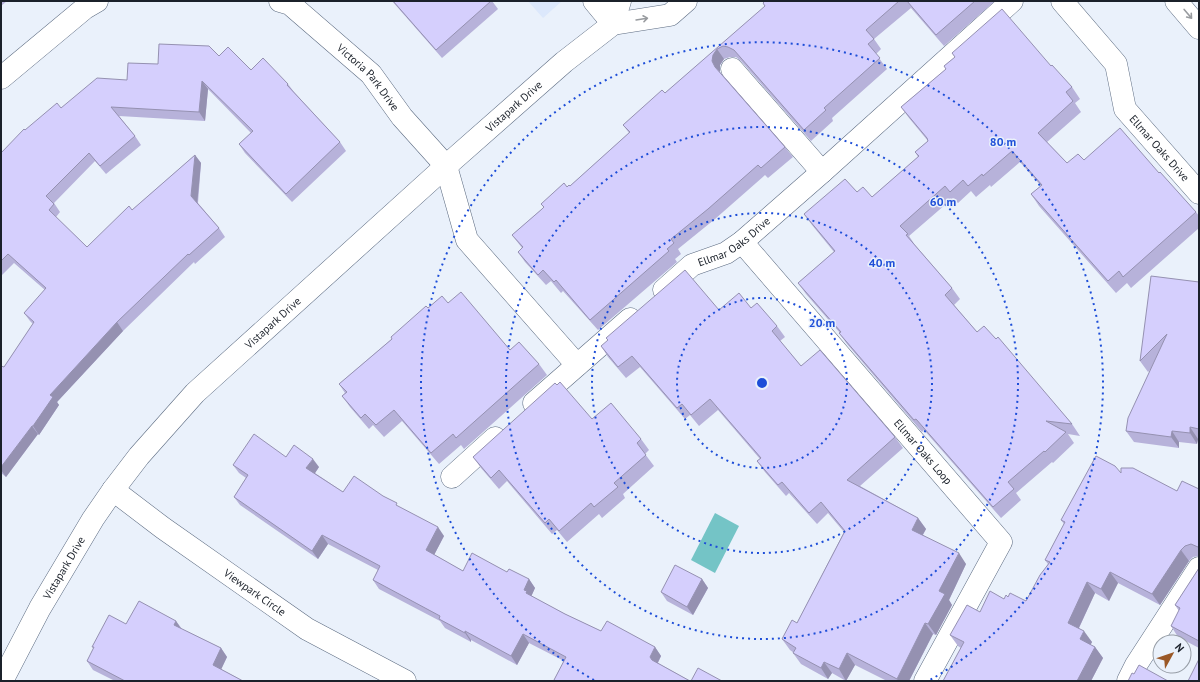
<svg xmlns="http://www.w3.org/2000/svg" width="1200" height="682" viewBox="0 0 1200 682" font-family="'PT Sans',sans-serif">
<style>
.built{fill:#dce8fc}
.water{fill:#74c4c6}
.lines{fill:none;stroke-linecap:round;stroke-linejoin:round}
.minor-casing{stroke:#5c6b81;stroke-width:23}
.highway-casing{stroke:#5c6b81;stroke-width:23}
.minor{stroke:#fff;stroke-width:22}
.highway{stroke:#fff;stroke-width:22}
.wall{fill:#b7b2da}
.shaded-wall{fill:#9591b1}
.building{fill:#d5cffd;stroke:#9591b1}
.oneway{stroke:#989b9f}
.ring{fill:none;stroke:#1d4ed8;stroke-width:2;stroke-dasharray:2 4}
.labels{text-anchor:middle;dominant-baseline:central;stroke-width:3;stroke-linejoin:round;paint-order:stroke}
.street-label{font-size:11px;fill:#1b212a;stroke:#eaf1fb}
.centre{fill:#1d4ed8;stroke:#eaf1fb;stroke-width:2}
.ring-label{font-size:12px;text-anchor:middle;font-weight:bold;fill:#1d4ed8;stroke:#eaf1fb;stroke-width:3;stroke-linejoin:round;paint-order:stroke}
</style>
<rect width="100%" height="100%" fill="#eaf1fb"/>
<polygon class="built" points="528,1 562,1 543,18"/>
<polygon class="water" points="715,513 739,526 715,573 691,560"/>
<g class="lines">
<g class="minor-casing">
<g id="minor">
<path id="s1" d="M 280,1 L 290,4 L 371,74 L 402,117 L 446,166 L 467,240 L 577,365"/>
<polyline points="594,1 613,24"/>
<path id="s2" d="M 1062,1 L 1116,64 L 1125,109 L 1199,193"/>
<polyline points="613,24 620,1"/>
<polyline points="732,69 822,172"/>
<polyline points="1,78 85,8 97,1"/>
<path id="s3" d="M 742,242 L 1001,542 L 925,681"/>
<path id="s4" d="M 664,290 L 692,265 L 726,253 L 742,242 L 822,172 L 1012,1"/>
<polyline points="534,403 630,319"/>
<polyline points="452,477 495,438"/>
<path id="s5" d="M 113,490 L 163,528 L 307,629 L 405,681"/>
<path id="s6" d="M 2,681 L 40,608 L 93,519 L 113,490 L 139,456 L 195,393 L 446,166 L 564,62 L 613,24 L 670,15 L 686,1"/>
<polyline points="1128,681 1136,665 1199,568"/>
</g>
</g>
<g class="highway-casing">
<polyline id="highway" points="1176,1 1199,28"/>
</g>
<use href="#minor" class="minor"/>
<use href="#highway" class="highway"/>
</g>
<g class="wall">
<polygon points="1,1 7,1 1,6"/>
<polygon points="392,1 492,1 498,9 442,58"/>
<polygon points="765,1 995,1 944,46 911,8 874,39 881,49 876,54 887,69 832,118 833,121 811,141 741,61 736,57 730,57 724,59 720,65 720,72 785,147 793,157 768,178 765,175 715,219 678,249 681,254 675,259 677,262 598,330 563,291 561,293 551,281 546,285 525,262 518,252 522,248 512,235 542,209 544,208 541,204 567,187 570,186 629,133 623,125 665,93 765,7 763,3"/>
<polygon points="952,53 1051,66 1072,87 1080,99 1075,103 1081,112 1047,142 1067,163 1084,160 1159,173 1196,212 1199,216 1199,228 1131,288 1127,283 1116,293 1039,206 1031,194 1041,186 1020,162 991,187 990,185 976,197 971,191 958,203 953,198 909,236 915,245 952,288 960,299 954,305 977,332 996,339 1072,424 1080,436 1068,434 1074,443 1053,463 1052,462 1016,493 1021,500 1001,518 924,430 922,432 847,344 839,333 840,333 806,294 798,283 834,252 812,225 804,214 857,192 872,197 918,157 915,152 928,141 909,118 901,107 946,69 944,66 955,57"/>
<polygon points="219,56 288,84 294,92 340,142 346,151 292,202 245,153 239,144 251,133 208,89 205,121 119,116 135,136 141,145 106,174 95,161 54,203 60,212 56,217 87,247 132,210 195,155 201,163 198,203 219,228 225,237 195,264 194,262 123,331 57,402 59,405 39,435 38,434 6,477 1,473 1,366 4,367 33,324 30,321 24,313 45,290 14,263 1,276 1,153 25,130 61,108 127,80 158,64"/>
<polygon points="1199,282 1199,439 1198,439 1197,444 1179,442 1179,448 1134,442 1126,431 1151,369 1148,372 1140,361"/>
<polygon points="448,303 510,350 539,364 547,375 464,449 461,445 439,464 402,421 384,437 373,425 369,429 350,407 342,396 345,393 339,384 428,308"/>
<polygon points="751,308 777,326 785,337 780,341 801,366 895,437 903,448 860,486 918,518 926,529 923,535 966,564 949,600 952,605 936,635 933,634 909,681 887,681 855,665 846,681 832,673 828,679 801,664 793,653 794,653 790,650 782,639 797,623 844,532 828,513 817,524 789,493 786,496 765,472 757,461 760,459 718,410 699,426 690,415 685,419 640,367 626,378 608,357 601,346 719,310"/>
<polygon points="592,419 641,439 649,450 645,454 654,466 623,494 625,498 602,518 599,514 567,542 557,530 552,534 507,481 499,489 481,468 473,457"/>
<polygon points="286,457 319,467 315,473 343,492 399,507 444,536 434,555 463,571 507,572 529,579 535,588 531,596 565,614 601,631 655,647 661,656 658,663 690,681 555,681 554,680 564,661 529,643 517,665 471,640 471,642 445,628 440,621 379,589 373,580 378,570 328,544 318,559 240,505 234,497 246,478 239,473 233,465"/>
<polygon points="1121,473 1177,491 1199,489 1199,556 1193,557 1189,561 1160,605 1118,583 1109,601 1095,593 1079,628 1092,642 1090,645 1095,647 1103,658 1091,681 943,681 961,648 958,646 950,635 980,612 1008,597 1026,601 1048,564 1045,560 1064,524 1061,520"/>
<polygon points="1199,568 1199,648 1178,637 1171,626 1179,611 1175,605"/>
<polygon points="702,579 708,588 693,615 667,601 661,592"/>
<polygon points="176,621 182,629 221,648 227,657 221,669 243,681 115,681 93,670 87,661 94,648 92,647 126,624"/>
</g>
<g class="shaded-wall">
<polygon points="717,49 724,59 720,65 720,72 715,67 712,61 713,55"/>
<polygon points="202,81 208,89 205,121 199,112"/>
<polygon points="195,155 201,163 197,205 191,196"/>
<polygon points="117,322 123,331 57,402 59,405 39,435 33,426 50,395"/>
<polygon points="32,426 38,434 6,477 1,470 1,467"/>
<polygon points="1190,427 1198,439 1197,444 1190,433"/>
<polygon points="1172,431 1179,442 1179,448 1171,437"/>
<polygon points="313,459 319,467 313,476 306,468"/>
<polygon points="918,518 926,529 919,541 912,530"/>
<polygon points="438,527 444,536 432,559 426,550"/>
<polygon points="322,535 328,544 318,559 312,551"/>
<polygon points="1181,550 1189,561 1160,605 1152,594"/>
<polygon points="959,553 966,564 949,600 952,605 936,635 928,624 939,591"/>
<polygon points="1110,572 1118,583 1109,601 1101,589"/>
<polygon points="529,579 535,588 531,597 532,602 524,590"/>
<polygon points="702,579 708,588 693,615 687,607"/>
<polygon points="1087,582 1095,593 1076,634 1068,623"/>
<polygon points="176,621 182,630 174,625"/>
<polygon points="925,623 933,634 909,681 898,681 897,679"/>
<polygon points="465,631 471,640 471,642 465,633"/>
<polygon points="1084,631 1092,642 1088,650 1080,639"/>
<polygon points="523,634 529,643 517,665 511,656"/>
<polygon points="655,647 661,656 656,666 650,657"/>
<polygon points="1095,647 1103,658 1091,681 1077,681"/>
<polygon points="221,648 227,657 219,674 213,665"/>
<polygon points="847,653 855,665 846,681 839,669"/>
<polygon points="824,662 832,673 828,679 821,668"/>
</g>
<g class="building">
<polygon points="393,1 491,1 436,50"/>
<polygon points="765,1 899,1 866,30 874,39 868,44 880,58 824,108 826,110 804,130 734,50 728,47 723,46 717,49 713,55 712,61 715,67 785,147 761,168 758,165 708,209 671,239 674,243 667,249 669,251 590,320 556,280 554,282 543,270 538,275 518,252 523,247 512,235 542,209 544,207 541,204 564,183 567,187 569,185 570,186 630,132 623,125 662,90 665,93 765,6 763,3"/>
<polygon points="907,1 975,1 936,35"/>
<polygon points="1002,9 1051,66 1052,65 1072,87 1066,92 1073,101 1038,133 1067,163 1078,154 1084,160 1120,128 1159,173 1160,172 1196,212 1123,277 1119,271 1108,281 1031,194 1042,185 1012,151 983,176 982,174 968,186 963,180 950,192 945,186 900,226 908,234 906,235 952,288 945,295 977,332 984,326 996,339 998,337 1072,424 1046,421 1066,432 1045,452 1044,451 1008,482 1014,489 993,507 916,419 914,420 839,333 841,332 798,283 835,251 804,214 845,179 857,192 863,187 872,197 919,156 915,152 928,141 927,138 901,107 946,69 944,66 955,57 952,53"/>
<polygon points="159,44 209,46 219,56 228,47 251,70 263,58 288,84 287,85 340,142 286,194 239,144 253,131 202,81 199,112 111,107 135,136 100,166 89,153 46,196 54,204 49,210 87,247 129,206 132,210 195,155 191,196 219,228 189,255 188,254 117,322 50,395 53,397 33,426 32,426 1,467 1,366 4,367 34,322 24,313 46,288 8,254 1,261 1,153 24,129 25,130 57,103 61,108 97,78 127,80 128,63 158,64"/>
<polygon points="685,270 719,310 739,293 751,308 757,303 777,326 772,331 801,366 820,350 895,437 847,480 918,518 912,530 959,553 939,591 945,594 928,624 925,623 897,679 847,653 839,669 824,662 821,668 793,653 796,648 782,639 792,620 797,623 845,531 821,502 809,513 782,482 778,485 757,461 761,458 710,399 691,415 682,404 677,408 632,356 618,367 601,346 608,340 606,338"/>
<polygon points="1151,276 1199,282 1199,429 1190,427 1190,433 1172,431 1171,437 1126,431 1128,418 1167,334 1140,361"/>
<polygon points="461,292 510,350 519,342 539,364 456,438 453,434 431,453 394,410 376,425 365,414 361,418 342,396 347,392 339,384 392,339 391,337 426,306 428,308 442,296 448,303"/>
<polygon points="560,382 592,419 611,403 641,439 637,443 646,455 614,483 618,487 594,507 591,503 559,531 549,519 545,523 499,470 491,478 473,457 555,383 557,385"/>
<polygon points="254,434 286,457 294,445 313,459 306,468 343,492 354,476 383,496 397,503 396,505 438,527 426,550 463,571 472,553 507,572 509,569 529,579 524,590 527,591 526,593 565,614 601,631 607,621 655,647 650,657 652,660 690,681 556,681 554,680 566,657 523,634 511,656 465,631 465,633 439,619 440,616 373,580 380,566 322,535 312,551 234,497 248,475 233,465"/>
<polygon points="1096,456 1115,466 1121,473 1121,468 1133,468 1177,491 1182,481 1199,489 1199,547 1198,547 1191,544 1185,546 1181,550 1152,594 1110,572 1101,589 1087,582 1068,623 1084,631 1080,639 1095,647 1077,681 943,681 964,642 950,635 967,605 980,612 990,591 1004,599 1006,595 1008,597 1010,593 1026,601 1040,575 1050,562 1045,560 1065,522 1061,520"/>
<polygon points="675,565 702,579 687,607 661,592"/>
<polygon points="1199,568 1199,641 1171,626 1180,608 1175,605"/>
<polygon points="139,601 176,621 174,625 221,648 213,665 243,681 125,681 87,661 94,647 92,647 109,615 126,624"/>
<polygon points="1199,659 1199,681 1188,681"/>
<polygon points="1139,665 1168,681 1128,681 1132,673 1134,674"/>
<polygon points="698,668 722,681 691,681"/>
</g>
<defs><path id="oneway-shaft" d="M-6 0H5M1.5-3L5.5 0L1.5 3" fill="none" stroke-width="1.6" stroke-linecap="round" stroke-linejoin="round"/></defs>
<g class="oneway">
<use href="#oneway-shaft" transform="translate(1188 14) rotate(50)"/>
<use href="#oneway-shaft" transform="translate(642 19) rotate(-9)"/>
</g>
<g class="ring">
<circle cx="762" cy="383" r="85"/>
<circle cx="762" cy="383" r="170"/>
<circle cx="762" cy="383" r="256"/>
<path d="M594 680A341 341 0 1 1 930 680"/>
</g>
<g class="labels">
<g class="street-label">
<text stroke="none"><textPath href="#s1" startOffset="118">Victoria Park Drive</textPath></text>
<text stroke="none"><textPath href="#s6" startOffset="777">Vistapark Drive</textPath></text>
<text stroke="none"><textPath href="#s2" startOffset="181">Ellmar Oaks Drive</textPath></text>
<text stroke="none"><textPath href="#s4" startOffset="86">Ellmar Oaks Drive</textPath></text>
<text stroke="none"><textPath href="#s6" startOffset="453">Vistapark Drive</textPath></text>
<text stroke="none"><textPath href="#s3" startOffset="277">Ellmar Oaks Loop</textPath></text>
<text stroke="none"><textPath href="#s6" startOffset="129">Vistapark Drive</textPath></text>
<text stroke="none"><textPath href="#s5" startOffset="175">Viewpark Circle</textPath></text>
</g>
</g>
<circle cx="762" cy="383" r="6" class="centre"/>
<g class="ring-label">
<text x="1003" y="146">80 m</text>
<text x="943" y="206">60 m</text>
<text x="882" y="267">40 m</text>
<text x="822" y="327">20 m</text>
</g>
<rect width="1200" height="682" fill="none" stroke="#1b212a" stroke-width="4"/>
<g transform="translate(1172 654) rotate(50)"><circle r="19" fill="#eaf1fb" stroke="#979ea7"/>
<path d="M0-3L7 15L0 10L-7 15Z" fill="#9a5827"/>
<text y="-6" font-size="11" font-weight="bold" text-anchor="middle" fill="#1b212a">N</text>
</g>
</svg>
